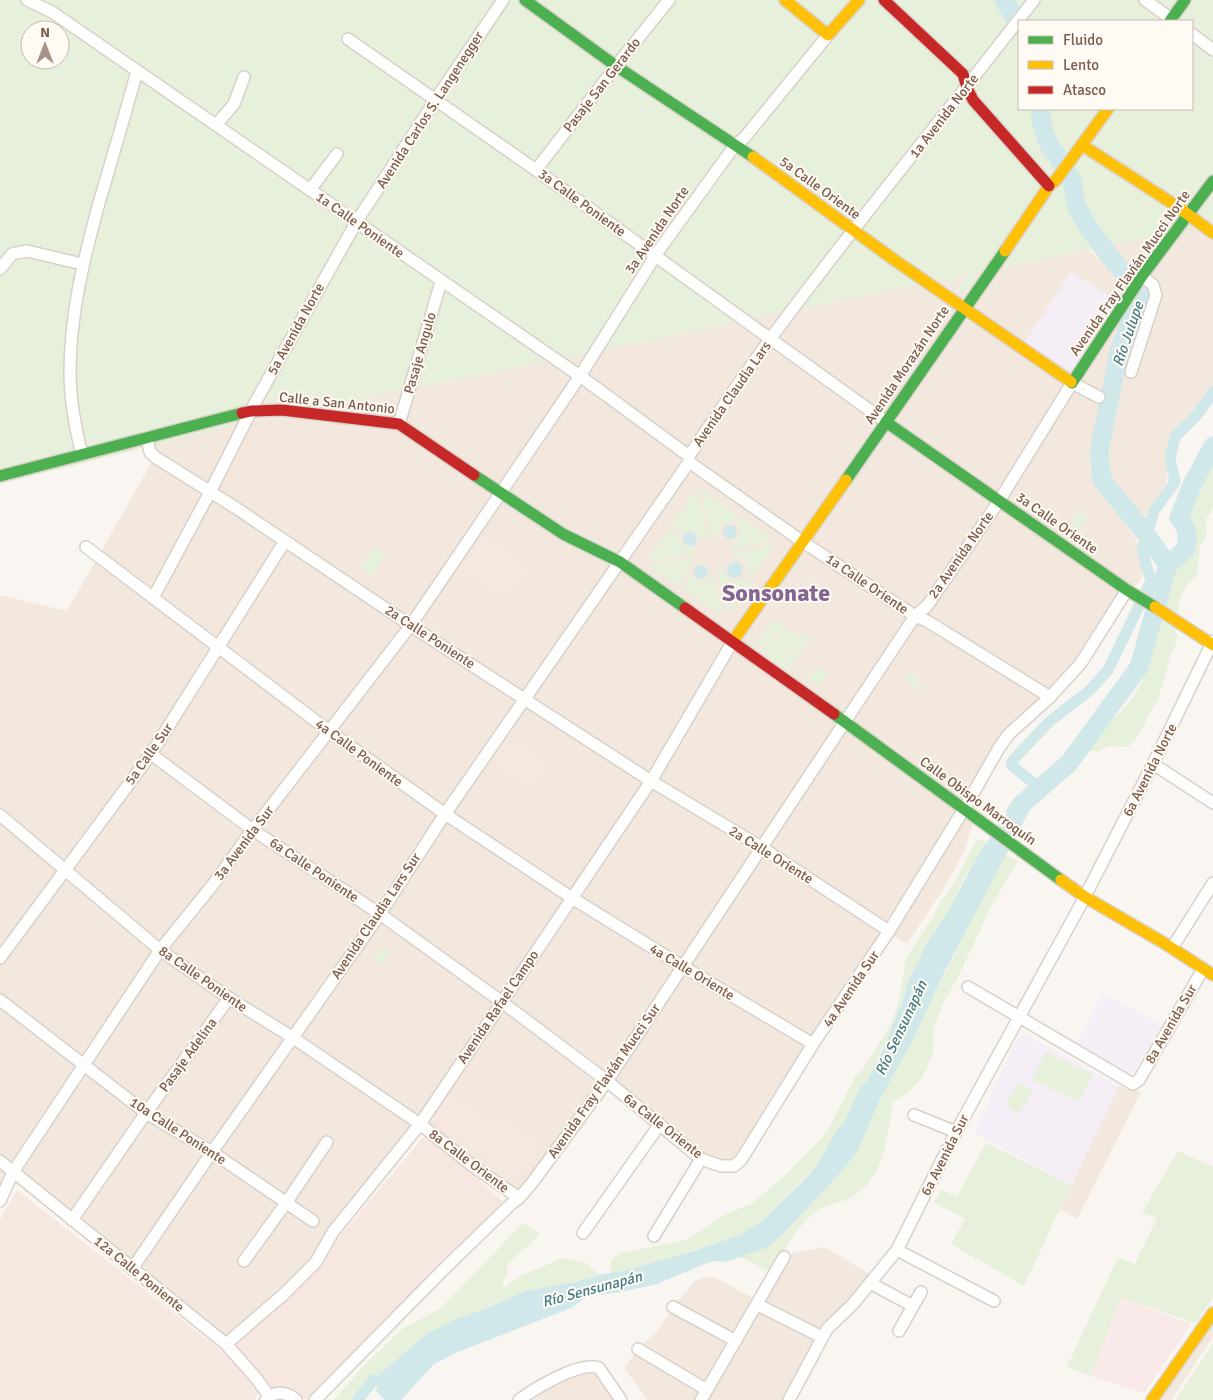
<svg xmlns="http://www.w3.org/2000/svg" width="1213" height="1400" viewBox="0 0 1213 1400" font-family="Signika,sans-serif">
<style>
.residential{fill:#f2e8de}
.commercial{fill:#f6e8e1}
.education{fill:#f6eef6}
.medical{fill:#fae9e9}
.green{fill:#e7f0db;fill-rule:evenodd}
.water{fill:#d0e8ea}
.lines{fill:none;stroke-linecap:round;stroke-linejoin:round}
.canal{stroke:#d0e8ea;stroke-width:11}
.river{stroke:#d0e8ea;stroke-width:19}
.street-casing{stroke:#d7d1cb;stroke-width:14}
.fast-casing{stroke:#d9d2cb;stroke-width:14}
.slow-casing{stroke:#d9d2cb;stroke-width:14}
.jam-casing{stroke:#d9d2cb;stroke-width:14}
.street{stroke:#fefefd;stroke-width:11}
.fast{stroke:#4caf50;stroke-width:11}
.slow{stroke:#ffc107;stroke-width:11}
.jam{stroke:#c62828;stroke-width:11}
.labels{text-anchor:middle;dominant-baseline:central;stroke-width:4;stroke-linejoin:round;paint-order:stroke}
.street-label{font-size:14px;fill:#7a5c4d;stroke:#fffaf3}
.water-label{font-size:15px;font-style:italic;fill:#437c86;stroke:#fffaf3}
.town-label{font-size:24px;font-weight:bold;fill:#846695;stroke:#fffaf3}
</style>
<rect width="100%" height="100%" fill="#f9f5f0"/>
<g class="residential">
<polygon points="1213,0 1213,388 1179,427 1169,448 1166,486 1143,519 1108,477 1105,453 1122,360 1140,316 1144,291 1127,263 1108,241 1192,109 1192,21"/>
<polygon points="60,60 1019,109 1081,242 1139,296 1115,340 1093,474 1099,486 1137,541 1143,575 1056,698 1006,744 982,793 964,852 942,891 907,944 889,932 734,1166 701,1159 607,1081 519,1198 420,1124 316,1262 226,1344 14,1172 0,1200 0,595 67,611 155,457"/>
<polygon points="1119,1086 1141,1092 1077,1219 1060,1209"/>
<polygon points="824,1247 875,1277 827,1329 789,1400 648,1400 624,1368 638,1349 657,1331 673,1307 694,1282 705,1277 716,1278 759,1301 784,1257 793,1253"/>
<polygon points="1213,1320 1213,1337 1171,1400 1158,1400"/>
<polygon points="594,1370 615,1400 533,1400 552,1387"/>
</g>
<g class="commercial">
<polygon points="484,537 528,567 506,599 461,570"/>
<polygon points="511,739 547,763 530,788 494,764"/>
<polygon points="447,1091 494,1124 499,1117 541,1146 517,1179 431,1118"/>
<polygon points="426,1134 504,1202 311,1399 302,1399 292,1391 275,1388 257,1394 255,1400 0,1400 0,1220 17,1190 226,1354 295,1289"/>
</g>
<g class="education">
<polygon points="1071,272 1119,302 1072,372 1025,342"/>
<polygon points="1102,993 1162,1024 1134,1073 1128,1073 1077,1043"/>
<polygon points="1026,1035 1119,1086 1071,1185 974,1133 1016,1040 1021,1036"/>
</g>
<polygon class="medical" points="1121,1298 1191,1324 1144,1393 1091,1376"/>
<g class="green">
<path d="M 0,0 L 1213,0 L 1213,224 L 1112,245 L 1127,263 L 1134,275 L 1128,282 L 1091,249 L 971,274 L 976,279 L 964,295 L 957,289 L 968,274 L 958,276 L 951,286 L 944,279 L 232,426 L 0,484 ZM 1019,21 L 1192,21 L 1192,109 L 1019,109 ZM 30,30 L 60,30 L 60,60 L 30,60 Z"/>
<polygon points="1213,454 1213,508 1206,519 1207,534 1200,547 1197,575 1188,584 1179,600 1175,630 1178,638 1170,658 1158,699 1136,739 1128,747 1109,746 1097,752 1087,749 1104,726 1117,716 1133,698 1142,681 1157,627 1164,594 1172,570 1178,563 1189,556 1193,541 1188,510"/>
<path d="M 700,488 L 738,516 L 734,522 C 722,520 721,528 716,535 L 711,535 Z"/>
<polygon points="697,489 707,537 699,539 695,532 689,530 683,533 671,525"/>
<polygon points="1077,511 1088,517 1080,530 1072,525"/>
<polygon points="742,518 771,538 770,542 732,549 729,544 739,538 741,531 737,524"/>
<polygon points="669,529 680,536 680,542 684,547 694,548 694,554 649,562 649,559"/>
<path d="M 772,545 L 773,547 L 752,577 L 748,573 C 749,563 744,558 734,557 L 734,553 Z"/>
<polygon points="373,547 385,554 373,576 361,569"/>
<polygon points="694,558 695,560 678,586 650,567 650,565"/>
<path d="M 718,569 L 723,569 C 726,579 734,585 743,578 L 750,582 L 729,613 L 726,612 Z"/>
<polygon points="713,574 722,612 720,615 682,588 689,577 691,576 697,581 704,582"/>
<polygon points="773,619 800,637 803,633 810,639 800,654 788,646 789,642 786,635 780,633 774,635 766,630"/>
<polygon points="766,631 768,632 759,646 772,655 776,649 782,650 787,647 790,649 782,661 774,656 782,662 791,650 799,655 789,671 757,648 757,644"/>
<polygon points="768,633 774,637 772,642 775,648 771,653 760,645"/>
<circle cx="781" cy="642" r="7"/>
<polygon points="816,667 828,674 820,686 809,678"/>
<polygon points="911,672 919,677 915,682 924,688 926,684 929,685 924,692 905,680"/>
<polygon points="977,839 987,842 964,879 943,920 935,931 907,984 895,1022 867,1081 861,1085 844,1123 837,1130 818,1163 762,1221 747,1230 742,1234 661,1261 611,1273 611,1261 620,1253 687,1240 726,1214 751,1204 785,1176 827,1132 855,1077 865,1066 891,1024 899,1001 906,958 933,917 940,902 951,888"/>
<path d="M 1005,854 L 1018,861 L 992,905 L 956,981 L 944,1001 L 933,1030 L 933,1052 L 925,1073 L 918,1083 L 906,1094 L 893,1102 C 888,1134 885,1175 855,1195 C 844,1203 828,1203 817,1211 C 796,1226 784,1251 771,1272 L 740,1257 L 765,1248 L 782,1235 L 841,1172 L 857,1152 L 880,1099 L 913,1040 L 929,1005 Z"/>
<polygon points="382,947 390,952 381,966 373,960"/>
<polygon points="1045,1052 1093,1074 1079,1102 1032,1080"/>
<polygon points="1019,1082 1033,1091 1019,1114 1005,1106"/>
<polygon points="986,1143 1071,1185 1024,1286 951,1244 965,1219 934,1202 941,1189 957,1197"/>
<polygon points="1178,1151 1213,1167 1213,1298 1196,1323 1121,1298 1091,1376 1067,1367 1118,1257 1135,1264 1157,1218 1142,1213"/>
<polygon points="523,1223 540,1234 507,1265 508,1272 502,1284 504,1288 518,1277 563,1258 586,1263 599,1275 576,1282 525,1291 483,1310 456,1319 425,1335 373,1380 358,1400 334,1400 360,1370 402,1329 441,1308"/>
<polygon points="1213,1343 1213,1400 1176,1400"/>
</g>
<g class="water">
<circle cx="730" cy="532" r="7"/>
<circle cx="690" cy="539" r="7"/>
<circle cx="735" cy="570" r="8"/>
<circle cx="701" cy="572" r="7"/>
<polygon points="1034,794 1035,800 945,971 913,1040 880,1099 857,1152 841,1172 782,1235 766,1248 725,1262 713,1261 702,1265 657,1284 621,1292 588,1296 571,1308 458,1352 434,1364 401,1400 385,1400 375,1390 378,1388 373,1380 425,1335 456,1319 483,1310 525,1291 576,1282 599,1275 631,1269 693,1251 742,1234 747,1230 762,1221 805,1179 818,1163 837,1130 844,1123 861,1085 867,1081 885,1045 903,1000 907,984 928,941 943,920 979,854 1019,796"/>
</g>
<g class="lines">
<g class="canal">
<polyline points="1040,788 1011,765 1013,760 1050,721 1089,691 1108,670 1151,581 1142,550 1154,511 1175,482 1170,458 1175,437 1198,414 1213,392"/>
<polyline points="358,1400 373,1380"/>
</g>
<g class="river">
<polyline points="1004,0 1019,25"/>
<polyline points="1040,109 1042,126 1050,147 1059,158 1072,181 1076,205 1088,227 1114,262 1128,276 1142,294 1119,351 1099,452 1102,480 1142,529 1168,565"/>
<path d="M 1016,812 L 1021,805 L 1069,763 L 1139,667 L 1168,565 L 1186,549 C 1188,535 1188,529 1179,518 L 1192,485 L 1213,446"/>
</g>
<g class="street-casing">
<g id="street">
<polyline points="27,0 52,12 580,376 689,456"/>
<polyline points="1145,0 1174,21"/>
<polyline points="1192,34 1213,50"/>
<polyline points="348,39 536,170 886,422"/>
<polyline points="216,125 234,104 244,77"/>
<polyline points="536,170 616,66 669,0"/>
<polyline points="310,190 337,154"/>
<polyline points="0,269 12,254 27,251 82,264"/>
<polyline points="1131,372 1156,295 1153,285 1142,276"/>
<polyline points="399,424 441,282"/>
<polyline points="147,438 150,452 155,457 236,508 419,631 651,781 761,847 889,931"/>
<path d="M 82,455 C 75,427 70,400 70,372 C 70,314 84,258 99,203 C 112,159 125,115 137,71"/>
<polyline points="689,462 803,542 915,616 927,621 1050,697"/>
<polyline points="86,547 329,731 445,814 572,898 682,966 813,1044"/>
<polyline points="153,598 210,492 256,401 357,221 436,99 503,0"/>
<polyline points="151,754 253,830 380,914 502,1002 607,1081 701,1159 721,1166 734,1166 741,1160 813,1044 889,931 964,809 999,748 1009,734 1050,697 1081,663 1127,590"/>
<polyline points="1153,764 1213,803"/>
<polyline points="0,815 160,950 229,998 292,1037 420,1124 474,1167 519,1198"/>
<polyline points="1172,948 1213,883"/>
<polyline points="0,958 151,754 285,541"/>
<polyline points="968,987 1133,1084 1139,1080 1203,969"/>
<polyline points="0,1000 146,1113 212,1152 313,1221"/>
<polyline points="914,1115 956,1132"/>
<polyline points="0,1161 226,1344 256,1378 269,1396"/>
<polyline points="0,1201 13,1172 160,950 215,882 248,836 411,625 580,376 659,250 733,148 745,137 828,35"/>
<polyline points="72,1220 146,1113 229,998"/>
<polyline points="583,1233 660,1124"/>
<polyline points="654,1236 701,1159"/>
<polyline points="897,1250 994,1301"/>
<polyline points="244,1261 286,1203 327,1142"/>
<path d="M 132,1269 L 212,1152 L 380,914 L 445,814 L 689,462 L 689,456 C 716,416 743,376 771,338 C 856,223 947,113 1034,0"/>
<polyline points="870,1283 913,1306"/>
<polyline points="758,1305 822,1337"/>
<polyline points="673,1307 736,1341"/>
<polyline points="899,1331 921,1292"/>
<polyline points="226,1344 284,1294 316,1262 333,1232 420,1124 651,781 733,641"/>
<polyline points="638,1349 707,1390"/>
<path d="M 266,1400 C 274,1390 288,1392 296,1400"/>
<polyline points="315,1400 441,1272 510,1205 519,1198 532,1183 607,1081 915,616 927,606 999,501 1072,383 1099,397"/>
<path d="M 519,1400 C 534,1389 581,1360 599,1368 L 621,1400"/>
<polyline points="701,1400 784,1257"/>
<polyline points="789,1400 827,1329 853,1304 897,1250 956,1132 1080,906 1153,764 1213,641"/>
</g>
</g>
<g class="fast-casing">
<g id="fast">
<polyline points="525,0 616,66 753,157"/>
<polyline points="1170,21 1185,0"/>
<polyline points="1071,382 1072,383 1142,276 1213,181"/>
<polyline points="886,422 1127,590 1155,607"/>
<polyline points="474,475 563,534 620,562 685,608"/>
<polyline points="0,476 242,413"/>
<polyline points="846,480 1005,251"/>
<polyline points="834,714 1061,880"/>
</g>
</g>
<g class="slow-casing">
<g id="slow">
<polyline points="785,0 828,35 859,0"/>
<polyline points="1082,145 1178,207 1213,233"/>
<polyline points="753,157 893,259 1071,382"/>
<polyline points="1005,251 1049,186 1056,180 1108,109"/>
<polyline points="1155,607 1213,645"/>
<polyline points="733,641 846,480"/>
<polyline points="1061,880 1085,897 1164,943 1213,975"/>
<polyline points="1152,1400 1213,1313"/>
</g>
</g>
<g class="jam-casing">
<g id="jam">
<polyline points="884,0 963,74 967,88 973,100 1049,186"/>
<polyline points="242,413 251,411 282,410 399,424 474,475"/>
<polyline points="685,608 834,714"/>
</g>
</g>
<use href="#street" class="street"/>
<use href="#fast" class="fast"/>
<use href="#slow" class="slow"/>
<use href="#jam" class="jam"/>
</g>
<g class="labels">
<g class="street-label">
<text transform="translate(602 85) rotate(-52)">Pasaje San Gerardo</text>
<text transform="translate(430 110) rotate(-57)">Avenida Carlos S. Langenegger</text>
<text transform="translate(944 116) rotate(-52)">1a Avenida Norte</text>
<text transform="translate(820 188) rotate(36)">5a Calle Oriente</text>
<text transform="translate(582 203) rotate(36)">3a Calle Poniente</text>
<text transform="translate(360 225) rotate(35)">1a Calle Poniente</text>
<text transform="translate(657 230) rotate(-56)">3a Avenida Norte</text>
<text transform="translate(1130 273) rotate(-55)">Avenida Fray Flavián Mucci Norte</text>
<text transform="translate(296 329) rotate(-61)">5a Avenida Norte</text>
<text transform="translate(420 353) rotate(-74)">Pasaje Angulo</text>
<text transform="translate(907 365) rotate(-56)">Avenida Morazán Norte</text>
<text transform="translate(732 394) rotate(-55)">Avenida Claudia Lars</text>
<text transform="translate(337 403) rotate(6)">Calle a San Antonio</text>
<text transform="translate(1057 523) rotate(35)">3a Calle Oriente</text>
<text transform="translate(961 555) rotate(-55)">2a Avenida Norte</text>
<text transform="translate(867 584) rotate(34)">1a Calle Oriente</text>
<text transform="translate(430 637) rotate(33)">2a Calle Poniente</text>
<text transform="translate(359 753) rotate(36)">4a Calle Poniente</text>
<text transform="translate(149 754) rotate(-55)">5a Calle Sur</text>
<text transform="translate(1150 770) rotate(-63)">6a Avenida Norte</text>
<text transform="translate(978 801) rotate(36)">Calle Obispo Marroquín</text>
<text transform="translate(244 843) rotate(-53)">3a Avenida Sur</text>
<text transform="translate(771 855) rotate(32)">2a Calle Oriente</text>
<text transform="translate(314 870) rotate(34)">6a Calle Poniente</text>
<text transform="translate(376 916) rotate(-56)">Avenida Claudia Lars Sur</text>
<text transform="translate(692 972) rotate(31)">4a Calle Oriente</text>
<text transform="translate(203 979) rotate(35)">8a Calle Poniente</text>
<text transform="translate(851 989) rotate(-56)">4a Avenida Sur</text>
<text transform="translate(498 1007) rotate(-56)">Avenida Rafael Campo</text>
<text transform="translate(1171 1024) rotate(-60)">8a Avenida Sur</text>
<text transform="translate(188 1055) rotate(-54)">Pasaje Adelina</text>
<text transform="translate(604 1081) rotate(-55)">Avenida Fray Flavián Mucci Sur</text>
<text transform="translate(663 1126) rotate(38)">6a Calle Oriente</text>
<text transform="translate(178 1131) rotate(33)">10a Calle Poniente</text>
<text transform="translate(945 1155) rotate(-63)">6a Avenida Sur</text>
<text transform="translate(469 1161) rotate(37)">8a Calle Oriente</text>
<text transform="translate(139 1274) rotate(39)">12a Calle Poniente</text>
</g>
<g class="water-label">
<text transform="translate(1128 334) rotate(-71)">Río Julupe</text>
<text transform="translate(901 1028) rotate(-65)">Río Sensunapán</text>
<text transform="translate(592 1289) rotate(-15)">Río Sensunapán</text>
</g>
<g class="town-label">
<text x="776" y="593">Sonsonate</text>
</g>
</g>
<rect x="1018" y="20" width="175" height="90" fill="#fffaf3" stroke="#cabbb1"/>
<rect x="1028" y="36" width="25" height="8" fill="#4caf50" stroke="#cabbb1"/>
<text x="1063" y="45" font-size="15" fill="#7a5c4d">Fluido</text>
<rect x="1028" y="61" width="25" height="8" fill="#ffc107" stroke="#cabbb1"/>
<text x="1063" y="70" font-size="15" fill="#7a5c4d">Lento</text>
<rect x="1028" y="86" width="25" height="8" fill="#c62828" stroke="#cabbb1"/>
<text x="1063" y="95" font-size="15" fill="#7a5c4d">Atasco</text>
<g transform="translate(45 45)"><circle r="24" fill="#fffaf3" stroke="#cabbb1"/>
<path d="M0-4L9 19L0 12L-9 19Z" fill="#a69286"/>
<text y="-8" font-size="14" font-weight="bold" text-anchor="middle" fill="#7a5c4d">N</text>
</g>
</svg>
